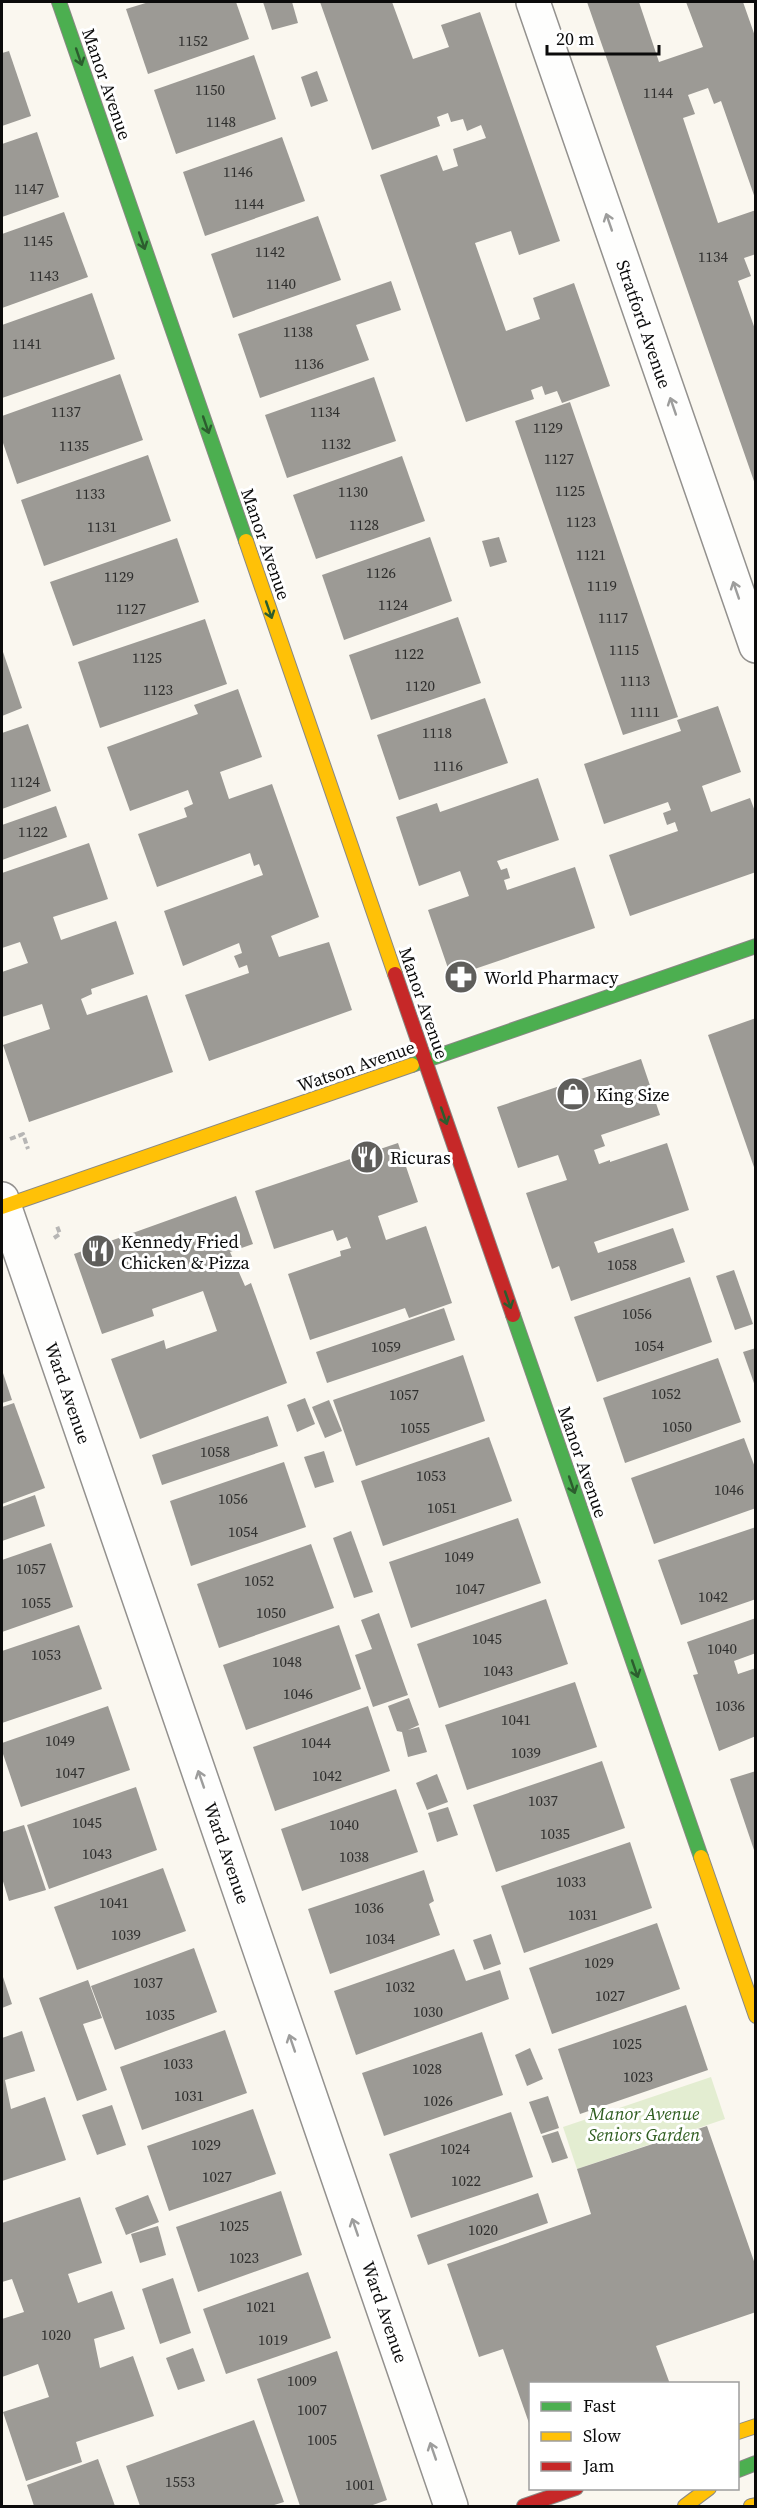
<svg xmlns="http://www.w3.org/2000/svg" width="757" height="2508" viewBox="0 0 757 2508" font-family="'Source Serif 4',serif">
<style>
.green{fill:#e3edd1}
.building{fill:#9c9a95}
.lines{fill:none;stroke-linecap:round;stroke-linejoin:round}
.street-casing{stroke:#93918e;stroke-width:36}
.fast-casing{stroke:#898884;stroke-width:16}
.slow-casing{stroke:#898884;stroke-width:16}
.jam-casing{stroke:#898884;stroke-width:16}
.path{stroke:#b7b6b5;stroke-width:4;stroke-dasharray:6 3;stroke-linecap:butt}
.street{stroke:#fefefd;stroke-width:33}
.fast{stroke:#4caf50;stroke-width:14}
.slow{stroke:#ffc107;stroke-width:14}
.jam{stroke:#c62828;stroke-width:14}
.oneway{stroke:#2c5d2e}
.oneway2{stroke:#9d9d9c}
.labels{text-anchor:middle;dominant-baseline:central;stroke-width:6;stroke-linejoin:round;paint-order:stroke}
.number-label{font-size:15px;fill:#2f2f2e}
.street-label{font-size:18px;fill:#0b0b0b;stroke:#fff}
.poi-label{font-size:18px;fill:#0b0b0b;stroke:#fff;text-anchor:start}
.park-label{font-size:18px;font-style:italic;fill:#305e21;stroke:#fff}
</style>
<rect width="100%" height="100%" fill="#faf7ef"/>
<polygon class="green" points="711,2077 725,2119 577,2169 563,2127"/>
<g class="building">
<polygon points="149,2 236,2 249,39 148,74 126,9"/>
<polygon points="263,2 292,2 298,23 272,30"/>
<polygon points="320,2 392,2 413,59 449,47 441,25 480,12 560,241 519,255 511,231 475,243 506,331 540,319 533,298 574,283 610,386 562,403 557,391 545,395 542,386 531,390 534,399 466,422 380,175 437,155 443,171 458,166 453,149 486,138 481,125 467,131 463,119 451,122 448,113 437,117 440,126 372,150"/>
<polygon points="587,2 639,2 659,62 703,47 686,2 743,2 756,39 756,201 721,101 714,104 708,88 688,95 695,114 683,118 718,223 756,210 756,254 744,258 751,276 738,281 756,332 756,487"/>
<polygon points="9,51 31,116 2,126 2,53"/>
<polygon points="254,55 276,119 176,154 154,90"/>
<polygon points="317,71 328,101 311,107 301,77"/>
<polygon points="37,132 59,197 2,217 2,144"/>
<polygon points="282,137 305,201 205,236 183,172"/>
<polygon points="64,212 88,277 2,308 2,234"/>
<polygon points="318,216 341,280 233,318 211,254"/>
<polygon points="391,281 401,310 356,325 369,360 260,398 238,334"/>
<polygon points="92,293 115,359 2,398 2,325"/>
<polygon points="120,374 143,440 17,484 2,440 2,416"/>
<polygon points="374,377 396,441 287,478 265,415"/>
<polygon points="570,402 678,717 623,735 515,421"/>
<polygon points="148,455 171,521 44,566 21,500"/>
<polygon points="402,456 425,521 316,559 293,495"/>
<polygon points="430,537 452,601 344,640 322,575"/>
<polygon points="499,537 507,562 490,567 482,541"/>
<polygon points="177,538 199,602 73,646 50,582"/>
<polygon points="458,617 481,683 371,720 349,655"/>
<polygon points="205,619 227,684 100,728 78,662"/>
<polygon points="2,649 22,708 2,716"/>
<polygon points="238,689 262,757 220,772 229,799 272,784 319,917 271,936 279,957 329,942 352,1010 209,1061 185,995 249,973 247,965 239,968 234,956 242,953 239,943 183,966 164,911 263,875 259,864 254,866 250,853 157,887 138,834 187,817 184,808 193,804 188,790 130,811 107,747 198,714 194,705"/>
<polygon points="485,698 508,763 399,800 377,735"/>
<polygon points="718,706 741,772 702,786 711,812 750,798 756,814 756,872 630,916 609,855 678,831 675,822 667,825 663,813 671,810 668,802 604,824 584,764 681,731 677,720"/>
<polygon points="28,724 51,791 2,809 2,733"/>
<polygon points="538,778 559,840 497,861 501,870 507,868 510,878 504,880 507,890 575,867 595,928 451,977 428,910 469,896 460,871 419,886 396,817 437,803 440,812"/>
<polygon points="56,806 67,837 2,860 2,825"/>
<polygon points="89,843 108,899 53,917 61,940 116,921 134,974 91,989 92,994 81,999 87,1015 147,995 173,1072 29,1122 3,1045 50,1029 42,1004 2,1017 2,972 28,963 20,942 2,948 2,873"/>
<polygon points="756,1018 756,1170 755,1170 708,1035"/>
<polygon points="641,1059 660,1115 601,1135 605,1146 594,1150 599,1164 610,1160 610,1162 667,1143 689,1210 594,1242 598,1253 673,1228 685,1262 571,1301 559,1266 552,1269 526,1193 567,1180 558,1155 518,1168 497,1107"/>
<polygon points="398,1143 418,1202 378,1216 386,1240 426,1226 452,1303 409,1318 405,1308 310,1340 288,1274 341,1256 340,1251 351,1248 347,1237 337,1241 333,1230 274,1249 255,1191"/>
<polygon points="236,1196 253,1244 230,1252 245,1286 251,1283 287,1383 140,1439 111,1359 164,1340 166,1349 217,1331 203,1291 152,1309 154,1316 102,1334 74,1254"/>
<polygon points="734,1270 753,1324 735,1330 716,1276"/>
<polygon points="690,1277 712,1342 597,1382 574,1317"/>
<polygon points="444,1308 455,1340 327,1383 316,1352"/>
<polygon points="756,1348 756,1386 755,1386 743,1352"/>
<polygon points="463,1355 485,1421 356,1466 333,1400"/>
<polygon points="718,1358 741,1422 625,1463 603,1398"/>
<polygon points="2,1370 12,1400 2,1403"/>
<polygon points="305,1398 315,1424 297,1432 287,1405"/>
<polygon points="329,1400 342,1431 325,1438 312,1407"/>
<polygon points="14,1403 45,1488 2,1504 2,1407"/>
<polygon points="268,1416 278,1446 162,1485 152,1455"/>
<polygon points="489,1437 512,1501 383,1546 361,1481"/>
<polygon points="744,1438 756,1470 756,1508 654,1544 631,1478"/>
<polygon points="324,1451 334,1482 315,1488 304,1457"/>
<polygon points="284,1462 306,1527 191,1566 170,1501"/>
<polygon points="35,1495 45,1526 2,1541 2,1507"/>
<polygon points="518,1518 541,1583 411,1628 389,1562"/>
<polygon points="756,1527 756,1599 681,1625 658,1560"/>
<polygon points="351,1531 373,1592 354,1598 333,1538"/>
<polygon points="51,1543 73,1607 2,1632 2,1560"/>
<polygon points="311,1544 334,1608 219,1648 197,1584"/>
<polygon points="546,1599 568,1664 439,1708 417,1644"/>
<polygon points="379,1613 408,1695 373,1707 355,1655 372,1649 361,1620"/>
<polygon points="756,1618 756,1653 734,1661 738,1674 756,1668 756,1736 719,1751 693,1675 698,1674 687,1642"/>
<polygon points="79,1625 102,1689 2,1723 2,1651"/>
<polygon points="339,1625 361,1689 246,1730 223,1665"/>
<polygon points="575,1682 597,1747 467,1790 445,1725"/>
<polygon points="409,1698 419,1725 408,1730 419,1727 427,1752 408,1757 402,1732 397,1731 388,1706"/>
<polygon points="108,1706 130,1770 21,1807 2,1751 2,1743"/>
<polygon points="368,1706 390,1771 275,1811 253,1747"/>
<polygon points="602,1761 625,1828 496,1872 473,1805"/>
<polygon points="756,1771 756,1853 755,1853 730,1779"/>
<polygon points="437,1774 448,1802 427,1810 416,1783"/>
<polygon points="136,1787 157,1850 49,1889 27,1825"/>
<polygon points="396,1789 418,1852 302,1891 281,1829"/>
<polygon points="448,1807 458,1835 437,1842 428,1813"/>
<polygon points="24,1825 46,1890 9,1901 2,1878 2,1832"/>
<polygon points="630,1842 652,1908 524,1953 501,1886"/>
<polygon points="163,1868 186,1931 77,1970 54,1907"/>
<polygon points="424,1870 434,1901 429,1904 440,1935 330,1974 308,1909"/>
<polygon points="657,1923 680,1989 552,2034 529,1968"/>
<polygon points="491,1934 501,1964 484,1970 473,1940"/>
<polygon points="194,1948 217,2012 115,2050 91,1986"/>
<polygon points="454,1949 466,1981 500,1970 509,1999 356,2055 334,1991"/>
<polygon points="2,1974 12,2004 2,2008"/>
<polygon points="88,1980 102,2018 83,2024 107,2090 77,2101 39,1998"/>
<polygon points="686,2005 708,2070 580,2114 558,2049"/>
<polygon points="225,2030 247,2093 142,2130 120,2067"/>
<polygon points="22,2031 35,2071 5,2080 11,2109 45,2097 66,2160 2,2181 2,2038"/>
<polygon points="482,2032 503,2095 384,2136 362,2073"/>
<polygon points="530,2048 543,2079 527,2086 515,2055"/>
<polygon points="548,2096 559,2128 541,2134 529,2102"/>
<polygon points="112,2105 126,2145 97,2155 82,2115"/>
<polygon points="253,2109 276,2174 169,2211 147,2146"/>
<polygon points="511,2112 533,2177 411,2218 389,2154"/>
<polygon points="707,2126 756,2267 756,2312 656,2346 670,2384 530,2384 530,2426 503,2349 479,2357 447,2264 591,2214 577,2169"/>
<polygon points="558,2131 568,2158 552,2163 542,2136"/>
<polygon points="281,2191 302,2255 198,2292 176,2227"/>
<polygon points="538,2193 548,2223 428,2265 417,2235"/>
<polygon points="148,2195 159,2222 126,2235 115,2208"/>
<polygon points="80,2197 102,2263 68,2274 78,2303 112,2291 125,2329 94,2339 100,2368 133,2356 154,2416 76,2442 82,2462 26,2481 3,2412 49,2397 38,2364 2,2377 2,2319 24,2312 12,2279 2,2282 2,2223"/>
<polygon points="158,2226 166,2255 140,2263 131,2234"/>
<polygon points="308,2272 331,2338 226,2374 203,2309"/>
<polygon points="173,2278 191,2333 160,2344 142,2289"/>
<polygon points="193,2348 205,2381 178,2390 166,2358"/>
<polygon points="337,2351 387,2500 370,2506 300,2506 257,2379"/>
<polygon points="254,2420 284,2502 271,2506 140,2506 126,2466"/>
<polygon points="98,2459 115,2506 34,2506 27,2485"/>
</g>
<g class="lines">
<g class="street-casing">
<g id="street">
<polyline points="533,2 756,646"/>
<polyline points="2,1199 451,2506"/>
</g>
</g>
<g class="fast-casing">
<g id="fast">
<polyline points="59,2 246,541"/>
<polyline points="412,1065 756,946"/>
<polyline points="513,1315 701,1857"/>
<polyline points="738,2470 756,2463"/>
</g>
</g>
<g class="slow-casing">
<g id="slow">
<polyline points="246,541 395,974"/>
<polyline points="2,1207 412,1065"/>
<polyline points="701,1857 756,2016"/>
<polyline points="738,2432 756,2426"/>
<polyline points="685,2506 709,2488"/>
<polyline points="751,2506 756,2505"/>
</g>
</g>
<g class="jam-casing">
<g id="jam">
<polyline points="395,974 513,1315"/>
<polyline points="524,2506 576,2488"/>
</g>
</g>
<g class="path">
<polyline points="10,1139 23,1134 28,1149"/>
<polyline points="54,1238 60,1234 57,1226"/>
</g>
<use href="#street" class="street"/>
<use href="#fast" class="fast"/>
<use href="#slow" class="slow"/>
<use href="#jam" class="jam"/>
</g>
<defs><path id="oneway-shaft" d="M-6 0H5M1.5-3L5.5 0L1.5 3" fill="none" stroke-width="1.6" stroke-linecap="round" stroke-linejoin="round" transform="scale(1.5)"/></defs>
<g class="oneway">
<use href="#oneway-shaft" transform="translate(79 57) rotate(71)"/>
<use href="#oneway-shaft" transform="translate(142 241) rotate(71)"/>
<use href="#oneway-shaft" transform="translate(206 425) rotate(71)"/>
<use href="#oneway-shaft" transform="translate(269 610) rotate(71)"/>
<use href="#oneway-shaft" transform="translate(444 1116) rotate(71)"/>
<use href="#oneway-shaft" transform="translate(508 1300) rotate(71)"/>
<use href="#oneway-shaft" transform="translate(572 1485) rotate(71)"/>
<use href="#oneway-shaft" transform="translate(635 1669) rotate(71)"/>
</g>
<g class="oneway2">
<use href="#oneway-shaft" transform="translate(609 222) rotate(-109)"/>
<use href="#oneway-shaft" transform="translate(673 406) rotate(-109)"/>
<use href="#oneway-shaft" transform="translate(736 590) rotate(-109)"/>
<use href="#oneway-shaft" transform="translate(201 1779) rotate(-109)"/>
<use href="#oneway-shaft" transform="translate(292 2043) rotate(-109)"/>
<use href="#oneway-shaft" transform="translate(355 2227) rotate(-109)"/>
<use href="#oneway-shaft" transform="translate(433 2451) rotate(-109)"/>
</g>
<defs>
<g id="pharmacy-disc" transform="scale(1.725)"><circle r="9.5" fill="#5f5e5b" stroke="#fff"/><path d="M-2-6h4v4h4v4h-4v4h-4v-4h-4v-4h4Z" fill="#fff"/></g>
<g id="shop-disc" transform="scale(1.725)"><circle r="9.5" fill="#5f5e5b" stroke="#fff"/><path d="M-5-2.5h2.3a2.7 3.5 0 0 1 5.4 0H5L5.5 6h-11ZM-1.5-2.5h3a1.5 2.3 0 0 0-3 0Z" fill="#fff"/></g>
<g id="restaurant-disc" transform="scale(1.725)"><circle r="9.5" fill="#5f5e5b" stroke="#fff"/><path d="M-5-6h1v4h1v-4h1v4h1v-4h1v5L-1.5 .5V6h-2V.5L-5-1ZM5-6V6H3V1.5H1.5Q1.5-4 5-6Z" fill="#fff"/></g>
</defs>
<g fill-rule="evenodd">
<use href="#pharmacy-disc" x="461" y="977"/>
<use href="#shop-disc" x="573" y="1094"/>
<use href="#restaurant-disc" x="367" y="1157"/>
<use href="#restaurant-disc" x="98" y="1251"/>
</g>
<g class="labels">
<g class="number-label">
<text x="193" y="40">1152</text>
<text x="210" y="89">1150</text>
<text x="658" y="92">1144</text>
<text x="221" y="121">1148</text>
<text x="238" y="171">1146</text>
<text x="29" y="188">1147</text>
<text x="249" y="203">1144</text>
<text x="38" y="240">1145</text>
<text x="270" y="251">1142</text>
<text x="713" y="256">1134</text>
<text x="44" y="275">1143</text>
<text x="281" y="283">1140</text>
<text x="298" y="331">1138</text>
<text x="27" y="343">1141</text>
<text x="309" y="363">1136</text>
<text x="66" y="411">1137</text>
<text x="325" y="411">1134</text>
<text x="548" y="427">1129</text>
<text x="336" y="443">1132</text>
<text x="74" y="445">1135</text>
<text x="559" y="458">1127</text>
<text x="570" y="490">1125</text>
<text x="353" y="491">1130</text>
<text x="90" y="493">1133</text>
<text x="581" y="521">1123</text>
<text x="364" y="524">1128</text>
<text x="102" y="526">1131</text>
<text x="591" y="554">1121</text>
<text x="381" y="572">1126</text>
<text x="119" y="576">1129</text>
<text x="602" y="585">1119</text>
<text x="393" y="604">1124</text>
<text x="131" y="608">1127</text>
<text x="613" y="617">1117</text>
<text x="624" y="649">1115</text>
<text x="409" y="653">1122</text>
<text x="147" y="657">1125</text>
<text x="635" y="680">1113</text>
<text x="420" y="685">1120</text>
<text x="158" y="689">1123</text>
<text x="645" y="711">1111</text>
<text x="437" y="732">1118</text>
<text x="448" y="765">1116</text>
<text x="25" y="781">1124</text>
<text x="33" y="831">1122</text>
<text x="622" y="1264">1058</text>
<text x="637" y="1313">1056</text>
<text x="649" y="1345">1054</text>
<text x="386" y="1346">1059</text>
<text x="666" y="1393">1052</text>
<text x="404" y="1394">1057</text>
<text x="677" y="1426">1050</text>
<text x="415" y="1427">1055</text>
<text x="215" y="1451">1058</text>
<text x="431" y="1475">1053</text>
<text x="729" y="1489">1046</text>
<text x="233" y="1498">1056</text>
<text x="442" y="1507">1051</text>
<text x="243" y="1531">1054</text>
<text x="459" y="1556">1049</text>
<text x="31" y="1568">1057</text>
<text x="259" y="1580">1052</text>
<text x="470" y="1588">1047</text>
<text x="713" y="1596">1042</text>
<text x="36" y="1602">1055</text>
<text x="271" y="1612">1050</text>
<text x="487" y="1638">1045</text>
<text x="722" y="1648">1040</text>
<text x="46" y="1654">1053</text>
<text x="287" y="1661">1048</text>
<text x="498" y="1670">1043</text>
<text x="298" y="1693">1046</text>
<text x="730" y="1705">1036</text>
<text x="516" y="1719">1041</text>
<text x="60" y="1740">1049</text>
<text x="316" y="1742">1044</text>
<text x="526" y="1752">1039</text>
<text x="70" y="1772">1047</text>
<text x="327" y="1775">1042</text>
<text x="543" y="1800">1037</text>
<text x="87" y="1822">1045</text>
<text x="344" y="1824">1040</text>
<text x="555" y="1833">1035</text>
<text x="97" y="1853">1043</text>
<text x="354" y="1856">1038</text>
<text x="571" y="1881">1033</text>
<text x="114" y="1902">1041</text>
<text x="369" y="1907">1036</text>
<text x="583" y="1914">1031</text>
<text x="126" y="1934">1039</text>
<text x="380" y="1938">1034</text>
<text x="599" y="1962">1029</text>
<text x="148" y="1982">1037</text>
<text x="400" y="1986">1032</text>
<text x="610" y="1995">1027</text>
<text x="428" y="2011">1030</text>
<text x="160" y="2014">1035</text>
<text x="627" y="2043">1025</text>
<text x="178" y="2063">1033</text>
<text x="427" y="2068">1028</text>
<text x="638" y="2076">1023</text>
<text x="189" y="2095">1031</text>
<text x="438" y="2100">1026</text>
<text x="206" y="2144">1029</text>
<text x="455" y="2148">1024</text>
<text x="217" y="2176">1027</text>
<text x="466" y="2180">1022</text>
<text x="234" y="2225">1025</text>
<text x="483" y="2229">1020</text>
<text x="244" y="2257">1023</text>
<text x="261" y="2306">1021</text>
<text x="56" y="2334">1020</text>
<text x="273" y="2339">1019</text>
<text x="302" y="2380">1009</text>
<text x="312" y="2409">1007</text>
<text x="322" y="2439">1005</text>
<text x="180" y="2481">1553</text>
<text x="360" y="2484">1001</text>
</g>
<g class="street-label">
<text transform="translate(107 84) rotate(71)">Manor Avenue</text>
<text transform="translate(644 324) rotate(71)">Stratford Avenue</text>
<text transform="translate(266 544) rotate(71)">Manor Avenue</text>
<text transform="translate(424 1003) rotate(71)">Manor Avenue</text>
<text transform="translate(356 1066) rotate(-19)">Watson Avenue</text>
<text transform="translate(68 1393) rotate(71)">Ward Avenue</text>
<text transform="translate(583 1462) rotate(71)">Manor Avenue</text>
<text transform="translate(227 1853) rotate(71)">Ward Avenue</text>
<text transform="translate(385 2312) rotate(71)">Ward Avenue</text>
</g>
<g class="poi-label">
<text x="484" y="977">World Pharmacy</text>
<text x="596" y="1094">King Size</text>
<text x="390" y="1157">Ricuras</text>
<text x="121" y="1241">Kennedy Fried<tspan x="121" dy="21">Chicken &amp; Pizza</tspan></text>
</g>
<g class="park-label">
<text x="644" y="2113">Manor Avenue<tspan x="644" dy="21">Seniors Garden</tspan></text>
</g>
</g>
<rect width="757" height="2508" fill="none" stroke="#0b0b0b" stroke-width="6"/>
<rect x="529" y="2382" width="210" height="108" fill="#ffffff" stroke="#9d9d9d" stroke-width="1.5"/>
<rect x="541" y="2402" width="30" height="9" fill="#4caf50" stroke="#9d9d9d" stroke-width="1.5"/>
<text x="583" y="2412" font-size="18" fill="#0b0b0b">Fast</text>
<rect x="541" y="2432" width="30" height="9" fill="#ffc107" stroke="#9d9d9d" stroke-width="1.5"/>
<text x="583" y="2442" font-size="18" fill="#0b0b0b">Slow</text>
<rect x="541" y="2462" width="30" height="9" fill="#c62828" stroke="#9d9d9d" stroke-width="1.5"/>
<text x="583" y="2472" font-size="18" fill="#0b0b0b">Jam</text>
<path d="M547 45v9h112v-9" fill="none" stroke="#0b0b0b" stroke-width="3"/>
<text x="556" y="45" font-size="18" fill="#0b0b0b" stroke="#ffffff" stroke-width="4.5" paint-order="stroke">20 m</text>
</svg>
